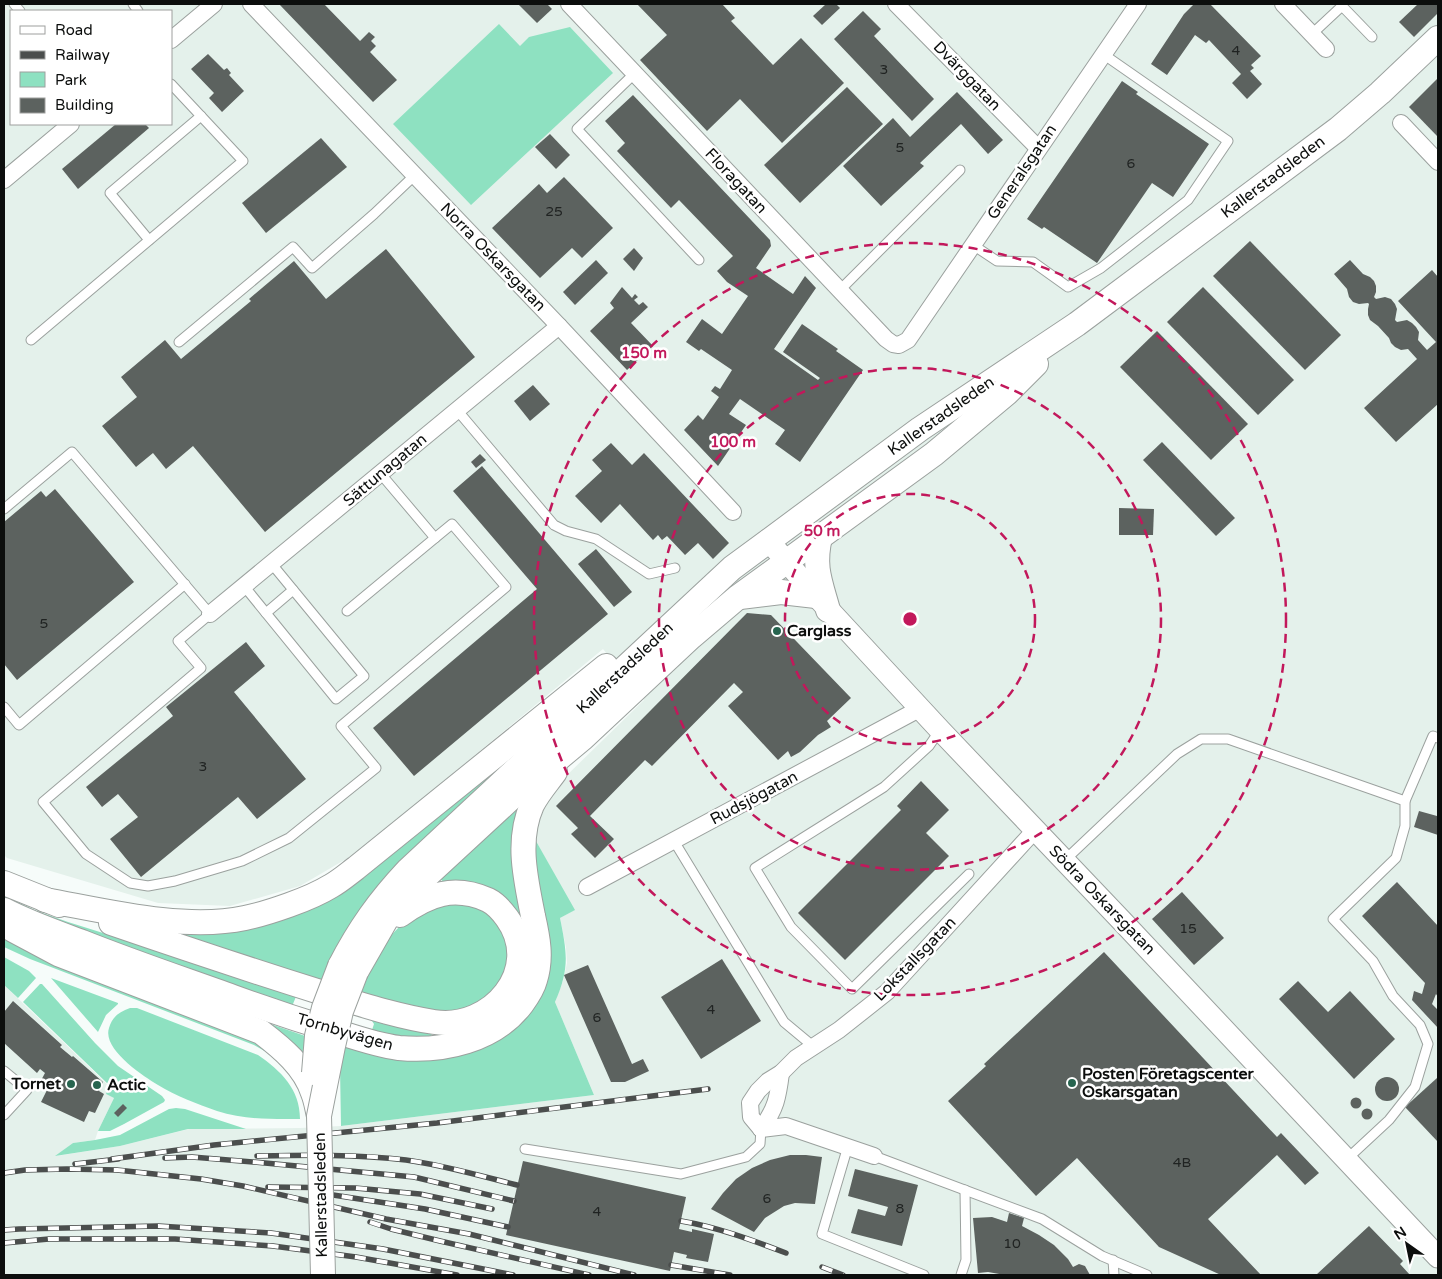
<svg xmlns="http://www.w3.org/2000/svg" width="1442" height="1279" viewBox="0 0 1442 1279" font-family="'Varela Round',sans-serif">
<style>
.built{fill:#e4f1eb;fill-rule:evenodd}
.green{fill:#8ee1c1}
.building{fill:#5c625f}
.lines{fill:none;stroke-linecap:round;stroke-linejoin:round}
.service-casing{stroke:#9ba19e;stroke-width:11}
.minor-casing{stroke:#9ba19e;stroke-width:18}
.tertiary-casing{stroke:#9ba19e;stroke-width:23}
.secondary-casing{stroke:#9ba19e;stroke-width:26}
.service{stroke:#fff;stroke-width:9}
.minor{stroke:#fff;stroke-width:16}
.tertiary{stroke:#fff;stroke-width:21}
.secondary{stroke:#fff;stroke-width:24}
.rail-casing{stroke:#4b4e4d;stroke-width:5.5}
.rail{stroke:#fff;stroke-width:4;stroke-dasharray:11;stroke-linecap:butt}
.secondary-bridge-casing{stroke:#9ba19e;stroke-width:26;stroke-linecap:butt}
.secondary-bridge{stroke:#fff;stroke-width:24}
.ring{fill:none;stroke:#c2185b;stroke-width:2.5;stroke-dasharray:9 6}
.poi-dot{fill:#27644f;stroke:#fff;stroke-width:2}
.labels{text-anchor:middle;dominant-baseline:central;stroke-width:5;stroke-linejoin:round;paint-order:stroke}
.number-label{font-size:14px;fill:#202322}
.street-label{font-size:16px;fill:#0c0e0d;stroke:#fff}
.poi-label{font-size:16px;font-weight:bold;fill:#0c0e0d;stroke:#fff;text-anchor:start}
.centre{fill:#c2185b;stroke:#fff;stroke-width:2.5}
.ring-label{font-size:15px;text-anchor:middle;font-weight:bold;fill:#c2185b;stroke:#fff;stroke-width:5;stroke-linejoin:round;paint-order:stroke}
</style>
<rect width="100%" height="100%" fill="#f6fcfa"/>
<path class="built" d="M 4,4 L 1438,4 L 1438,1275 L 4,1275 L 4,985 L 109,1086 L 106,1094 L 114,1098 L 98,1131 L 95,1140 L 73,1143 L 56,1156 L 120,1146 L 189,1129 L 300,1128 L 341,1126 L 594,1095 L 555,1002 L 563,981 L 567,963 L 566,948 L 560,918 L 574,910 L 532,834 L 537,817 L 563,779 L 644,700 L 603,649 L 358,852 L 300,886 L 230,906 L 158,903 L 7,858 L 4,855 ZM 11,11 L 171,11 L 171,124 L 11,124 Z"/>
<g class="green">
<polygon points="499,24 520,46 529,37 570,27 613,73 471,205 393,124"/>
<polygon points="630,652 324,982 125,922 275,920"/>
<polygon points="516,806 521,813 526,920 519,922 445,884 439,877"/>
<path d="M 532,834 L 575,910 L 560,918 C 567,953 570,968 555,1002 L 594,1095 L 341,1126 L 340,1068 L 344,1047 L 360,1051 L 494,1042 L 508,1034 L 522,1020 Z"/>
<polygon points="4,896 37,911 68,922 297,994 291,1009 4,901"/>
<path d="M 452,899 L 490,912 L 504,930 L 511,965 L 497,992 L 454,1014 L 360,997 C 370,969 383,937 409,919 C 419,911 439,905 452,899 Z"/>
<polygon points="4,935 258,1041 280,1062 268,1053 254,1045 30,959 4,947"/>
<polygon points="4,957 29,971 36,978 18,998 4,985"/>
<polygon points="51,978 118,1003 118,1004 106,1015 98,1032"/>
<polygon points="40,984 42,984 95,1043 118,1066 162,1096 165,1100 164,1102 124,1124 110,1131 98,1131 114,1098 106,1094 109,1085 23,1002"/>
<polygon points="199,999 308,1037 305,1060"/>
<path d="M 130,1008 L 137,1008 L 258,1055 C 281,1071 300,1089 300,1119 C 273,1119 244,1120 217,1111 C 197,1104 176,1096 158,1085 C 143,1076 102,1049 109,1028 C 112,1017 119,1012 130,1008 Z"/>
<polygon points="374,1016 432,1030 431,1041 369,1031 372,1030 374,1024 372,1021"/>
<polygon points="176,1108 185,1109 246,1129 188,1129 120,1146 55,1156 73,1143 95,1140 120,1135 169,1109"/>
</g>
<g class="building">
<polygon points="279,4 324,4 360,41 369,32 375,37 371,41 376,46 370,52 397,80 373,102"/>
<polygon points="518,4 547,4 552,9 537,23"/>
<polygon points="637,4 722,4 735,18 731,21 773,65 801,38 844,83 782,143 740,99 707,131 640,60 667,35"/>
<polygon points="826,4 836,4 840,8 822,25 813,16"/>
<polygon points="1194,4 1210,4 1261,56 1251,65 1254,68 1250,71 1262,84 1247,99 1232,83 1241,74 1209,40 1206,43 1195,35 1167,75 1151,64 1184,14"/>
<polygon points="1418,4 1438,4 1438,13 1414,37 1399,22"/>
<polygon points="863,11 881,29 874,36 934,99 912,121 834,39"/>
<polygon points="208,54 224,70 227,68 231,73 229,75 244,91 222,112 209,98 214,93 191,69"/>
<polygon points="1438,78 1438,137 1409,107"/>
<polygon points="1122,81 1138,92 1136,94 1209,144 1173,197 1152,183 1097,263 1044,227 1042,229 1027,219"/>
<polygon points="847,87 883,124 800,203 764,165"/>
<polygon points="957,92 1003,140 988,154 961,124 920,163 924,166 881,206 843,166 893,118 910,137"/>
<polygon points="633,95 770,240 771,246 756,268 793,294 805,276 816,288 774,349 818,380 820,378 783,352 802,324 838,349 836,351 863,370 800,462 775,444 785,430 740,399 729,414 746,425 718,466 684,430 698,415 703,420 719,397 711,391 715,386 720,389 732,370 701,349 699,351 686,342 702,319 722,334 748,296 727,282 717,271 733,256 679,200 671,208 617,151 625,143 605,121"/>
<polygon points="116,124 145,124 149,128 78,189 62,169"/>
<polygon points="550,134 570,155 556,169 535,147"/>
<polygon points="321,138 347,167 266,233 242,203"/>
<polygon points="564,177 613,228 582,258 572,248 540,278 492,228 539,184 547,193"/>
<polygon points="1250,241 1341,335 1305,370 1213,276"/>
<polygon points="634,248 643,258 634,271 623,259"/>
<polygon points="386,249 475,357 265,532 193,446 166,469 153,453 136,467 102,426 137,397 121,377 165,340 181,359 251,301 249,299 294,261 326,299"/>
<polygon points="596,260 608,273 575,305 563,292"/>
<polygon points="1350,260 1363,274 1370,277 1374,281 1376,286 1376,292 1374,297 1376,299 1385,297 1391,299 1395,304 1397,309 1395,320 1397,322 1407,320 1412,323 1416,327 1419,332 1418,340 1427,350 1436,342 1398,301 1432,270 1438,277 1438,404 1396,442 1364,408 1417,359 1408,349 1401,350 1395,347 1391,343 1389,338 1378,326 1370,320 1368,315 1368,309 1369,304 1368,303 1359,304 1353,302 1349,297 1347,289 1334,274"/>
<polygon points="622,287 632,298 635,294 638,297 634,300 639,305 643,302 648,307 631,323 653,346 627,370 590,331 614,308 610,303"/>
<polygon points="1203,287 1294,380 1258,415 1167,322"/>
<polygon points="1157,331 1248,424 1211,460 1120,367"/>
<polygon points="533,385 550,404 530,421 514,401"/>
<polygon points="1162,442 1235,518 1216,536 1143,460"/>
<polygon points="611,443 632,465 644,453 729,543 713,559 698,543 685,555 667,536 662,540 658,535 653,540 620,504 601,523 575,496 602,471 592,460"/>
<polygon points="480,454 486,460 476,468 471,462"/>
<polygon points="482,466 608,614 414,776 373,728 537,589 453,491"/>
<polygon points="55,489 134,582 17,680 4,664 4,522 41,491 46,497"/>
<polygon points="1119,508 1154,509 1153,535 1119,535"/>
<polygon points="596,549 632,592 614,607 578,564"/>
<polygon points="747,613 771,615 851,698 827,721 831,727 818,735 800,752 791,757 788,751 778,760 728,706 743,692 734,683 652,766 645,760 590,816 614,839 595,858 571,834 578,828 556,806"/>
<polygon points="246,642 265,666 234,692 306,779 257,819 238,797 141,877 110,839 138,817 118,794 102,807 86,787 173,716 166,707"/>
<polygon points="921,781 949,810 926,833 949,856 845,960 798,913 901,810 897,806"/>
<polygon points="1419,811 1437,816 1438,812 1438,835 1414,827"/>
<polygon points="1397,882 1438,926 1438,997 1436,994 1432,1004 1438,1010 1438,1028 1412,1000 1414,991 1422,994 1425,983 1362,916"/>
<polygon points="1182,892 1224,938 1194,965 1152,919"/>
<polygon points="1104,952 1277,1137 1281,1133 1319,1173 1305,1185 1277,1155 1208,1219 1261,1275 1221,1275 1159,1247 1077,1158 1036,1196 948,1101 986,1066 984,1064"/>
<polygon points="722,959 761,1021 701,1059 661,997"/>
<polygon points="588,965 632,1064 643,1059 649,1071 625,1082 611,1082 564,975"/>
<polygon points="1298,981 1328,1012 1350,991 1395,1039 1354,1079 1279,999"/>
<polygon points="13,1001 62,1045 60,1047 72,1057 73,1056 103,1082 99,1091 104,1094 95,1113 89,1111 84,1122 41,1102 47,1090 38,1086 45,1073 40,1069 37,1073 4,1043 4,1012"/>
<circle cx="1387" cy="1089" r="12"/>
<polygon points="1437,1078 1438,1079 1438,1142 1405,1107"/>
<circle cx="1356" cy="1103" r="5.5"/>
<polygon points="123,1104 127,1108 118,1117 114,1113"/>
<circle cx="1367" cy="1114" r="5.5"/>
<polygon points="790,1155 806,1155 822,1157 815,1204 795,1203 784,1206 765,1218 754,1232 711,1209 723,1193 736,1179 752,1168 770,1160"/>
<polygon points="523,1161 686,1197 679,1229 692,1232 692,1229 714,1234 708,1262 686,1258 687,1255 674,1252 670,1271 506,1235"/>
<polygon points="855,1169 918,1185 902,1246 851,1233 858,1209 885,1216 888,1207 848,1196"/>
<polygon points="1009,1213 1024,1218 1022,1226 1039,1235 1054,1245 1068,1259 1073,1267 1079,1264 1085,1266 1090,1275 1005,1275 988,1272 978,1273 973,1218 992,1217 1007,1222"/>
<polygon points="1369,1226 1403,1261 1400,1264 1410,1275 1316,1275"/>
</g>
<g class="lines">
<g class="service-casing">
<g id="service">
<polyline points="14,4 20,11"/>
<polyline points="133,4 138,11"/>
<polyline points="1312,34 1342,6 1372,37"/>
<polyline points="635,73 577,129 699,260"/>
<polyline points="149,240 110,193 201,116"/>
<polyline points="973,245 997,261 1033,262 1068,287 1101,268 1188,200 1228,141 1103,54"/>
<polyline points="840,290 960,170"/>
<polyline points="31,340 243,161 171,84"/>
<polyline points="179,342 293,247 312,268 374,214 415,175"/>
<polyline points="457,410 554,525 566,531 596,539 649,574 675,568"/>
<polyline points="4,509 72,452 210,614 178,641 201,668 43,802 86,854 130,883 148,886 175,881 242,861 289,838 376,768 341,726 506,587 452,524 435,538 380,473"/>
<polyline points="244,586 336,699 364,676 271,563"/>
<polyline points="347,611 435,538"/>
<polyline points="266,613 293,590"/>
<polyline points="4,707 19,725 185,584"/>
<polyline points="940,730 929,746 884,787 755,868 791,927 852,989 969,874"/>
<polyline points="1405,801 1433,736 1438,738"/>
<polyline points="674,841 784,1022 814,1047"/>
<polyline points="1064,861 1177,754 1201,739 1228,739 1405,801 1405,826 1396,858 1333,919 1373,961 1393,996 1420,1025 1428,1044 1415,1087 1389,1120 1347,1159"/>
<polyline points="4,1071 27,1090 4,1115"/>
<polyline points="848,1146 822,1234 924,1275"/>
<polyline points="525,1149 681,1174 746,1157 760,1144 761,1129"/>
<polyline points="874,1156 1042,1219 1102,1256 1147,1275"/>
<polyline points="1113,1260 1114,1275"/>
<polyline points="961,1275 966,1260 965,1190"/>
</g>
</g>
<g class="minor-casing">
<g id="minor">
<polyline points="251,4 559,326 733,512"/>
<polyline points="569,4 886,339 893,344 899,345 908,340 1138,4"/>
<polyline points="896,4 1038,148"/>
<polyline points="1283,4 1326,49"/>
<polyline points="171,40 214,4"/>
<polyline points="1401,123 1438,162"/>
<polyline points="4,180 71,124"/>
<polyline points="210,614 559,326"/>
<polyline points="587,887 921,708"/>
<polyline points="761,1129 751,1117 750,1103 758,1091 768,1081 781,1073 796,1058 839,1030 887,992 1035,830"/>
<polyline points="761,1129 786,1126 874,1156"/>
<path d="M 761,1129 C 776,1109 778,1097 781,1073"/>
</g>
</g>
<g class="tertiary-casing">
<polyline id="tertiary" points="768,540 816,596 940,730 1121,920 1438,1257"/>
</g>
<g class="secondary-casing">
<g id="secondary">
<path d="M 820,537 C 813,567 820,581 828,610"/>
<polyline points="740,597 781,592 816,596"/>
<polyline points="4,883 59,905"/>
<path d="M 45,900 C 106,911 184,931 245,918 C 260,915 275,910 289,905 C 303,900 318,894 331,886 C 340,881 348,874 356,868 L 606,666"/>
<path d="M 4,910 C 29,923 55,932 82,942 C 132,962 183,979 233,997 C 266,1009 299,1020 332,1030 C 354,1037 376,1045 399,1048 C 443,1052 494,1041 522,1004 C 527,997 533,988 535,980 C 542,958 538,938 533,916 C 526,880 516,841 532,805 C 538,793 547,783 555,772"/>
<path d="M 111,923 C 181,947 250,970 320,992 C 357,1003 395,1016 434,1022 C 491,1031 544,970 507,918 C 502,911 496,904 488,900 C 454,885 429,894 400,915"/>
<path d="M 13,930 L 58,954 L 261,1032 C 282,1048 305,1067 313,1093 C 316,1100 317,1108 319,1116"/>
<path d="M 340,966 C 359,929 379,901 408,870 L 732,568 L 920,429 L 1077,324 L 1338,129 L 1380,93 L 1438,38"/>
<polyline points="356,972 391,911 419,883 510,799 583,738 691,637 738,597 934,454 1007,393 1036,364"/>
</g>
</g>
<use href="#service" class="service"/>
<use href="#minor" class="minor"/>
<use href="#tertiary" class="tertiary"/>
<use href="#secondary" class="secondary"/>
<g class="rail-casing">
<g id="rail">
<path d="M 257,1156 C 307,1155 356,1154 406,1160 C 443,1165 481,1176 517,1185"/>
<polyline points="165,1158 192,1157 265,1163 414,1177 514,1201"/>
<polyline points="112,1159 214,1145 437,1123 708,1089"/>
<polyline points="75,1164 118,1159"/>
<polyline points="4,1173 25,1170 67,1169 117,1170 201,1179 243,1186 386,1219 469,1234 634,1275"/>
<polyline points="268,1187 355,1188 420,1194 492,1209"/>
<polyline points="320,1193 425,1209 508,1227"/>
<path d="M 681,1221 C 717,1227 752,1240 786,1253"/>
<polyline points="370,1222 391,1229 440,1241 589,1275"/>
<polyline points="4,1230 19,1229 158,1226 271,1233 383,1249 513,1275"/>
<polyline points="4,1243 49,1239 175,1239 273,1246 356,1257 457,1275"/>
<polyline points="671,1265 730,1275"/>
<polyline points="822,1267 843,1275"/>
</g>
</g>
<use href="#rail" class="rail"/>
<g class="secondary-bridge-casing">
<g id="secondary-bridge">
<polyline points="314,1073 317,1036 324,1008 340,966"/>
<polyline points="323,1275 319,1116 333,1046 341,1011 356,972"/>
</g>
</g>
<use href="#secondary-bridge" class="secondary-bridge"/>
</g>
<g class="ring">
<circle cx="910" cy="619" r="125"/>
<circle cx="910" cy="619" r="251"/>
<circle cx="910" cy="619" r="376"/>
</g>
<g class="poi-dot">
<circle cx="777" cy="631" r="5"/>
<circle cx="1072" cy="1083" r="5"/>
<circle cx="71" cy="1084" r="5"/>
<circle cx="97" cy="1085" r="5"/>
</g>
<g class="labels">
<g class="number-label">
<text x="1236" y="50">4</text>
<text x="884" y="69">3</text>
<text x="900" y="147">5</text>
<text x="1131" y="163">6</text>
<text x="554" y="211">25</text>
<text x="44" y="623">5</text>
<text x="203" y="766">3</text>
<text x="1188" y="928">15</text>
<text x="711" y="1009">4</text>
<text x="597" y="1017">6</text>
<text x="1182" y="1162">4B</text>
<text x="767" y="1198">6</text>
<text x="900" y="1208">8</text>
<text x="597" y="1211">4</text>
<text x="1012" y="1243">10</text>
</g>
<g class="street-label">
<text transform="translate(967 76) rotate(46)">Dvärggatan</text>
<text transform="translate(1022 172) rotate(-56)">Generalsgatan</text>
<text transform="translate(1273 177) rotate(-37)">Kallerstadsleden</text>
<text transform="translate(736 181) rotate(47)">Floragatan</text>
<text transform="translate(493 257) rotate(46)">Norra Oskarsgatan</text>
<text transform="translate(941 416) rotate(-35)">Kallerstadsleden</text>
<text transform="translate(385 470) rotate(-40)">Sättunagatan</text>
<text transform="translate(625 668) rotate(-43)">Kallerstadsleden</text>
<text transform="translate(754 798) rotate(-28)">Rudsjögatan</text>
<text transform="translate(1102 900) rotate(46)">Södra Oskarsgatan</text>
<text transform="translate(915 959) rotate(-46)">Lokstallsgatan</text>
<text transform="translate(345 1032) rotate(16)">Tornbyvägen</text>
<text transform="translate(321 1195) rotate(-91)">Kallerstadsleden</text>
</g>
<g class="poi-label">
<text x="787" y="631">Carglass</text>
<text x="1082" y="1074">Posten Företagscenter<tspan x="1082" dy="18">Oskarsgatan</tspan></text>
<text x="61" y="1084" text-anchor="end">Tornet</text>
<text x="107" y="1085">Actic</text>
</g>
</g>
<circle cx="910" cy="619" r="8" class="centre"/>
<g class="ring-label">
<text x="644" y="358">150 m</text>
<text x="733" y="447">100 m</text>
<text x="822" y="536">50 m</text>
</g>
<rect width="1442" height="1279" fill="none" stroke="#0c0e0d" stroke-width="10"/>
<rect x="10" y="10" width="162" height="115" fill="#ffffff" stroke="#9e9f9e"/>
<rect x="20" y="26" width="25" height="8" fill="#ffffff" stroke="#9e9f9e"/>
<text x="55" y="35" font-size="15" fill="#0c0e0d">Road</text>
<rect x="20" y="51" width="25" height="8" fill="#4b4e4d" stroke="#9e9f9e"/>
<text x="55" y="60" font-size="15" fill="#0c0e0d">Railway</text>
<rect x="20" y="72" width="25" height="15" fill="#8ee1c1" stroke="#9e9f9e"/>
<text x="55" y="85" font-size="15" fill="#0c0e0d">Park</text>
<rect x="20" y="98" width="25" height="15" fill="#5c625f" stroke="#9e9f9e"/>
<text x="55" y="110" font-size="15" fill="#0c0e0d">Building</text>
<g transform="translate(1407 1244) rotate(327)" stroke="#ffffff" stroke-width="4" paint-order="stroke">
<path d="M0-4L9 19L0 12L-9 19Z" fill="#0c0e0d"/>
<text y="-8" font-size="14" font-weight="bold" text-anchor="middle" fill="#0c0e0d">N</text>
</g>
</svg>
